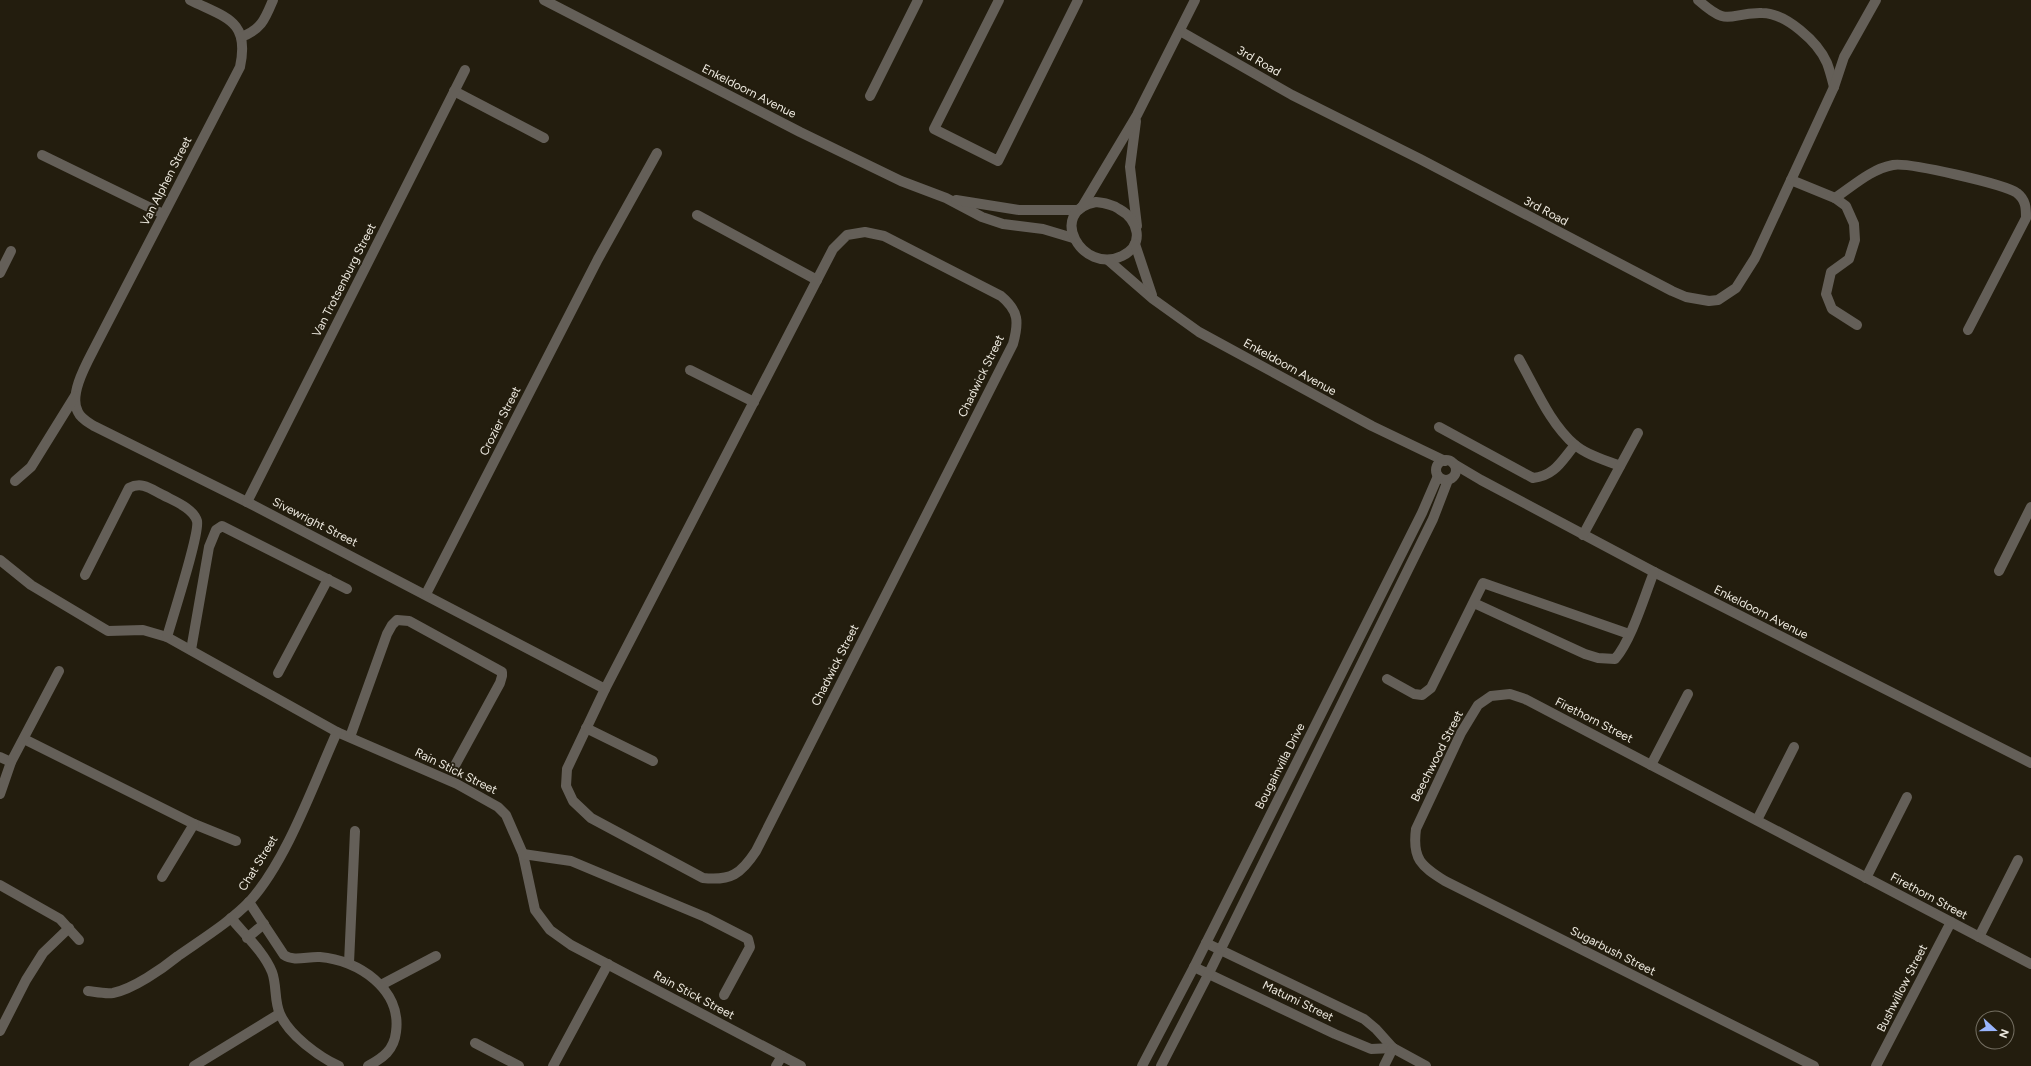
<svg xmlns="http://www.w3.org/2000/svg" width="2031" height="1066" viewBox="0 0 2031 1066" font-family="Figtree,sans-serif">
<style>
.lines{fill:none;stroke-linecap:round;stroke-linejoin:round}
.minor{stroke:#645f58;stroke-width:10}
.labels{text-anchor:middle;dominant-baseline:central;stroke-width:4;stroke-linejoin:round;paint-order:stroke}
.street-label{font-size:12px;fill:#eeeae0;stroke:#231d0e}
</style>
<rect width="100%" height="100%" fill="#231d0e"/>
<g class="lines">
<g class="minor">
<path d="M 190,0 C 226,18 250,20 240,67 L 96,345 C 88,361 68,394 78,412 C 81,419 88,422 94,426 L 247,502 L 605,689"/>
<polyline points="544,0 800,132 901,181 946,198 982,217 1003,224 1043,229 1073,238"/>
<polyline points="999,0 934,129 998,161 1078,0"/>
<path d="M 1698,0 C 1731,29 1727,12 1762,13 C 1786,13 1818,42 1827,63 C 1830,71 1832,79 1834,87"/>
<polyline points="1180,31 1292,95 1420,159 1672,291 1686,297 1709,301 1718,300 1736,288 1755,258 1834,87 1844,57 1876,0"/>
<path d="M 241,37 C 262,29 265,19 273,0"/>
<polyline points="454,91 544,138"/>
<polyline points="870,96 918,0"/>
<polyline points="1136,121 1130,167 1137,226"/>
<polyline points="42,155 163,214"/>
<polyline points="1791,180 1835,198 1846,206 1854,224 1855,240 1849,259 1831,272 1826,294 1832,309 1857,325"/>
<path d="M 1835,198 C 1853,186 1871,169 1893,165 C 1908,162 2004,184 2017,193 C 2026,200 2026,208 2026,218 L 1968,330"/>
<polyline points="956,200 1019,210 1078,210"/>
<path d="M 1096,202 C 1104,203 1112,204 1119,209 C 1139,220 1145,245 1122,256 C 1082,275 1046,211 1096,202 Z"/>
<polyline points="1082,207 1137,115 1195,0"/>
<polyline points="697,215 817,280"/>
<path d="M 865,232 L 884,236 L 1001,296 C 1019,311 1019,322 1013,344 L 756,851 C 741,874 731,881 703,878 L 591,818 L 573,801 L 566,786 L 567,769 L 605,689 L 833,249 L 847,235 Z"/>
<polyline points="1135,244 1152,295"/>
<polyline points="1108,260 1153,299 1199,332 1372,426 1445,461"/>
<polyline points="0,273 11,251"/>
<path d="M 1519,359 C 1535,387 1550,424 1575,445 C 1587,455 1605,460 1620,466"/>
<polyline points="690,370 754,402"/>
<path d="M 1439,427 L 1533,478 C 1555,476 1562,460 1575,445"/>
<circle cx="1446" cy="470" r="10"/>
<polyline points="1454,464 1481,480 1654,572 2031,763"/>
<polyline points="15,481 31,467 75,396"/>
<polyline points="247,502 465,70"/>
<polyline points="1583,535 1638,433"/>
<polyline points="0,560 31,585 108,631 143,630 167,637 337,732 457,784 498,807 506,815 523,854 535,910 550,930 571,945 801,1066"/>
<polyline points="1999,571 2031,507"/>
<path d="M 85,575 L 129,488 C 142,481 151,489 163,495 C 174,501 193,508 197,521 C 200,533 172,619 167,637"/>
<polyline points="426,594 598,259 657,153"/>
<path d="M 1474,603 L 1585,654 L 1598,658 L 1615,659 C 1632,639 1644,597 1654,572"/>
<polyline points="191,650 209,547 216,530 222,526 347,589"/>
<polyline points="278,673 328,579"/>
<polyline points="1387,679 1414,694 1422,695 1431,688 1483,583 1629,634"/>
<polyline points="586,728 653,761"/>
<polyline points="350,737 387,634 392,625 397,620 409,621 502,672 502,676 500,683 453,769"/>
<polyline points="24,739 194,824 236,841"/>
<polyline points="0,757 11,762"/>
<polyline points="1651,765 1688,694"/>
<polyline points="0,794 11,762 59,671"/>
<polyline points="1757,820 1794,747"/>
<polyline points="523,854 571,861 705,917 748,939 750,947 724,995"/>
<polyline points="162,877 194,824"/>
<polyline points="1866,878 1907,797"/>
<polyline points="0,885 60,919 79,940"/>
<path d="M 249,902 L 284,955 C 294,962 308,956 320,957 C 358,960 402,989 396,1032 C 394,1050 383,1058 368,1066"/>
<path d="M 231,918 C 244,934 264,952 272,972 C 277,985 274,1001 280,1014 C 289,1035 319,1057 339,1066"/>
<polyline points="1979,937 2018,860"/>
<polyline points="247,938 264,924"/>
<polyline points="1206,943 1364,1019 1376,1029 1393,1048 1426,1066"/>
<polyline points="349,963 355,831"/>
<polyline points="1194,967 1335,1034 1371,1049 1393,1048"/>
<polyline points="381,985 436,956"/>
<path d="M 88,991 C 96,992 105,994 113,993 C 133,989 162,969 178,956 C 202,939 230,922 250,901 C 287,860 314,783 337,732"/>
<polyline points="0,1031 26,980 43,953 69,928"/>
<polyline points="475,1043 519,1066"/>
<polyline points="194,1066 279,1014"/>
<polyline points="553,1066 608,964"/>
<polyline points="776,1066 782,1056"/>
<polyline points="1142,1066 1194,967 1422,513 1438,476"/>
<polyline points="1161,1066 1209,973 1433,519 1448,480"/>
<polyline points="1384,1066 1393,1048"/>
<path d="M 1814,1066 L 1445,881 C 1421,866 1412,859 1416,829 L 1461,733 L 1478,705 L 1491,696 L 1510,694 L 1525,699 L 2031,964"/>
<polyline points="1876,1066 1951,922"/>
</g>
</g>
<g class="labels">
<g class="street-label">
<text transform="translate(1259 61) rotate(30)">3rd Road</text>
<text transform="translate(749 91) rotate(27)">Enkeldoorn Avenue</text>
<text transform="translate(166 181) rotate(-63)">Van Alphen Street</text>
<text transform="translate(1546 211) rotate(28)">3rd Road</text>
<text transform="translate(344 280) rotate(-63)">Van Trotsenburg Street</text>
<text transform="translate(1290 367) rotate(29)">Enkeldoorn Avenue</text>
<text transform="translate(981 376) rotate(-64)">Chadwick Street</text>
<text transform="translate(500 421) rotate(-63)">Crozier Street</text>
<text transform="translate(315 522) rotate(27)">Sivewright Street</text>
<text transform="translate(1761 612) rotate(27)">Enkeldoorn Avenue</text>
<text transform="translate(835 665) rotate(-63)">Chadwick Street</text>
<text transform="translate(1594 720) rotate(27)">Firethorn Street</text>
<text transform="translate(1437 756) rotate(-63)">Beechwood Street</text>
<text transform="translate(1280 766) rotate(-63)">Bougainvilla Drive</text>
<text transform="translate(456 771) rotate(26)">Rain Stick Street</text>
<text transform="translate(258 863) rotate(-58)">Chat Street</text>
<text transform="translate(1929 896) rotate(28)">Firethorn Street</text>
<text transform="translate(1613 951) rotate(27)">Sugarbush Street</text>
<text transform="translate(1902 988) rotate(-63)">Bushwillow Street</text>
<text transform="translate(694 995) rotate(28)">Rain Stick Street</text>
<text transform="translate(1298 1001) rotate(26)">Matumi Street</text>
</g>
</g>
<g transform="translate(1995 1030) rotate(111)"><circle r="19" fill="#231d0e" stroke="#746f62"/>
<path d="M0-3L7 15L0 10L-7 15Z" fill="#99b5fd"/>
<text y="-6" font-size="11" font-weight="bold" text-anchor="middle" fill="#eeeae0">N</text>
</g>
</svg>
